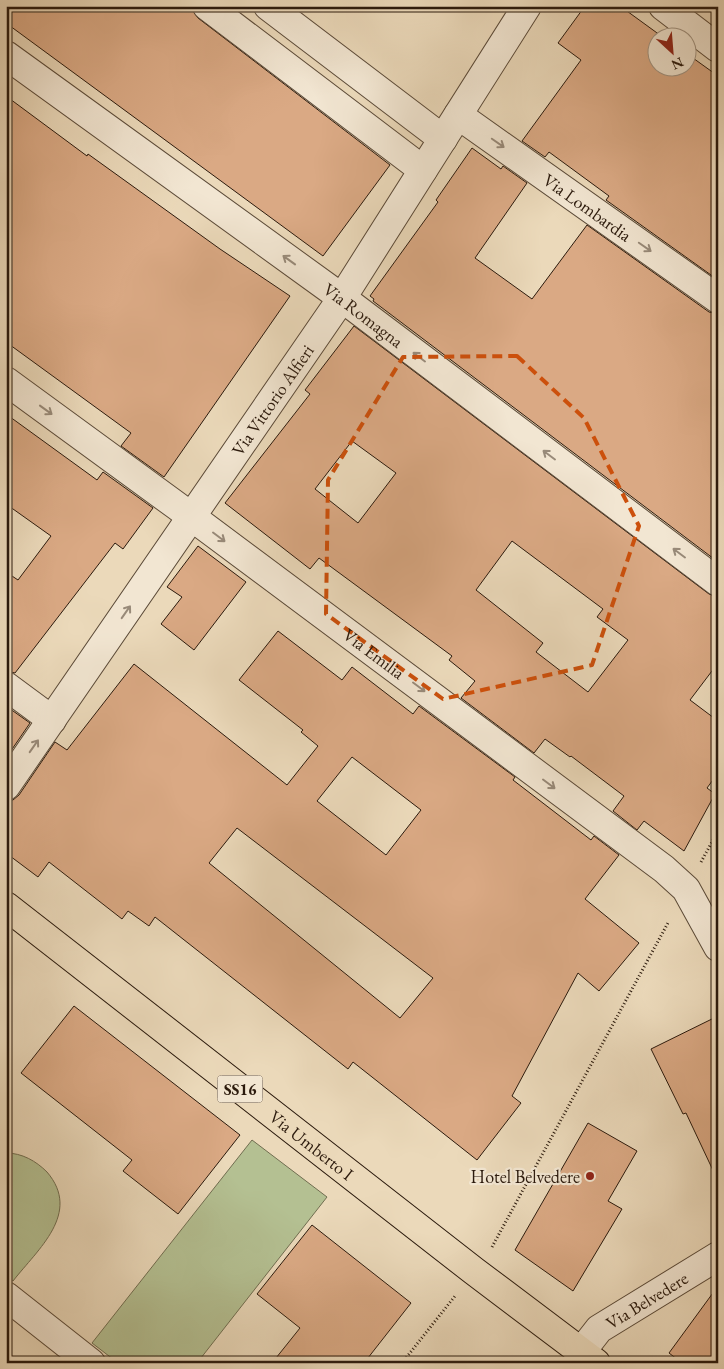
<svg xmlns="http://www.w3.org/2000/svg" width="724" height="1369" viewBox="0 0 724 1369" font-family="'EB Garamond',serif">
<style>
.green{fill:#b4c092;stroke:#706d50}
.building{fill:#daa984;stroke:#2b1a0d;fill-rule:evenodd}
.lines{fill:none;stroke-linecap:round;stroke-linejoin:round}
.minor-casing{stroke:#5b4a38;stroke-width:30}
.major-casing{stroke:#2b1a0d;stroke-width:30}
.path{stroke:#2b1a0d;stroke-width:3;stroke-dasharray:1 2.5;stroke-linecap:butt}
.minor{stroke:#f2e6d2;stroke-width:28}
.major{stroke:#ebd9ba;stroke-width:28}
.oneway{stroke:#988a79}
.marked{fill:none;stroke:#cc500c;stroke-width:4;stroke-dasharray:10 6;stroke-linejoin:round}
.poi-dot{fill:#8f2418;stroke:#f2e6d2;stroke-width:2}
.labels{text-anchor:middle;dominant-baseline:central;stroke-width:4.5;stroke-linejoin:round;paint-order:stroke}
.shield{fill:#f2e6d2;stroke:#675748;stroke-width:1}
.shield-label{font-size:16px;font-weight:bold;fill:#2b1a0d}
.street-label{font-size:18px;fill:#2b1a0d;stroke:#f2e6d2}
.poi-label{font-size:18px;fill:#2b1a0d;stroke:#f2e6d2;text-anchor:end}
</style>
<rect width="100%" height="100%" fill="#ebd9ba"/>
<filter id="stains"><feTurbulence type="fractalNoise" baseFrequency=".004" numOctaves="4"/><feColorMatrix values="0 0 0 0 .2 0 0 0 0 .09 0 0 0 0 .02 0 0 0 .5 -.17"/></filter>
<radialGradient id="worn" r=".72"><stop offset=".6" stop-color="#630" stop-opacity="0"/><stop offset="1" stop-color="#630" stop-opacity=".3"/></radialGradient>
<g class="green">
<polygon points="252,1140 327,1197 197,1363 118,1363 92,1343"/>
<path d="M 6,1153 C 22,1153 36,1161 47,1172 C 82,1213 38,1249 13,1281 L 6,1275 Z"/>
</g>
<g class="building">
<polygon points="6,6 190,6 198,18 390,165 323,256 6,23"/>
<polygon points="585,6 620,6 664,38 656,38 656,68 686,68 686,53 718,76 718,280 606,200 609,196 549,152 545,157 522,141 581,60 558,43"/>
<polygon points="6,96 87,156 88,154 220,249 290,296 164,477 121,446 131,433 6,342"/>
<polygon points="472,148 501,169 503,166 527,183 475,258 532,299 587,225 709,312 718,314 718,562 373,301 374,299 370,296 438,202 436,200"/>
<path d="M 354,326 L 709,594 L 718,597 L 718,663 L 690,700 L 718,721 L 718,773 L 707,788 L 715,794 L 684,851 L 644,821 L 637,830 L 613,811 L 624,796 L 571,756 L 570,757 L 545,739 L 534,753 L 461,698 L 475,681 L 449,660 L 452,656 L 319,558 L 310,569 L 225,503 L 310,394 L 305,390 ZM 352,441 L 396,473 L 358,523 L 315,489 ZM 512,541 L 603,609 L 597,617 L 628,640 L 588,692 L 536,652 L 543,643 L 476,590 Z"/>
<polygon points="6,414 97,480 103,472 153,508 123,549 115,543 15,673 6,671 6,572 18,580 51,536 6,504"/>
<polygon points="198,546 246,582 194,650 161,624 182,597 167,587"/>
<path d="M 278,631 L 342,680 L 352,667 L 413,714 L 419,706 L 515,777 L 513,780 L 591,840 L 594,836 L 619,855 L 585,899 L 639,943 L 599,991 L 578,973 L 512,1096 L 521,1103 L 477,1160 L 353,1062 L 348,1069 L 155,917 L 149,926 L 128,911 L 122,919 L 49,862 L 38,877 L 6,853 L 6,801 L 13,800 L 19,795 L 55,742 L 67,750 L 134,664 L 287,785 L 318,746 L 301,732 L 303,730 L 239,680 ZM 352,757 L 421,810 L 386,855 L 317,801 ZM 237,828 L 433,978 L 400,1018 L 209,863 Z"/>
<polygon points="6,706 30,723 6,758"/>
<polygon points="74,1006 240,1135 178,1214 123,1171 132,1160 21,1073"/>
<polygon points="718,1016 718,1181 686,1113 683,1114 651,1049"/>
<polygon points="588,1123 637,1151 608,1201 622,1209 573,1291 515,1250"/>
<polygon points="312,1225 411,1303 364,1363 272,1363 300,1328 257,1294"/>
<polygon points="718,1286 718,1363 682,1363 669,1353"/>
</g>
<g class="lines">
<g class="minor-casing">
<g id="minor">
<polyline points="207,6 423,170"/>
<polyline points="268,6 443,139"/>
<polyline points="663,6 718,48"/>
<path id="s1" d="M 6,55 L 342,298 L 718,582"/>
<path id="s2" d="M 458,115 L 718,299"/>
<path id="s3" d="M 6,381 L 177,506 L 664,869 L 686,889 L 718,947"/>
<polyline points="6,686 52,720"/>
<path id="s4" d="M 6,786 L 342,298 L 527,6"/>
<polyline points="6,1296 91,1363"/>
<path id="s5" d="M 581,1352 L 599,1329 L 718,1256"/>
</g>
</g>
<g class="major-casing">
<g id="major">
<path id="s6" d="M 6,906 L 474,1271 L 596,1363"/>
</g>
</g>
<g class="path">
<polyline points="701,862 718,831"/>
<polyline points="492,1247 669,921"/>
<polyline points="402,1363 455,1296"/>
</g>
<use href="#minor" class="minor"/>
<use href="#major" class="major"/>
</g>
<defs><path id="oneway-shaft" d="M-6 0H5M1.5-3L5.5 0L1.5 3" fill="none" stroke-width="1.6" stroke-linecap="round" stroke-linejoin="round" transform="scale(1.25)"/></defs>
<g class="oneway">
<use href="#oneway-shaft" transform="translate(498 143) rotate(35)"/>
<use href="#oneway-shaft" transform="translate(645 247) rotate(35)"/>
<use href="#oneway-shaft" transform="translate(289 260) rotate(-144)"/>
<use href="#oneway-shaft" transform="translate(419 357) rotate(-143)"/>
<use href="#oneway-shaft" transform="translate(46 410) rotate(36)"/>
<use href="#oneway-shaft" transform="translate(549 455) rotate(-143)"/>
<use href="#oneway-shaft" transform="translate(219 537) rotate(37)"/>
<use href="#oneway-shaft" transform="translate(679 553) rotate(-143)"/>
<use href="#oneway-shaft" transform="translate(126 612) rotate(-55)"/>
<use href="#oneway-shaft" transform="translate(419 687) rotate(37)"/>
<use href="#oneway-shaft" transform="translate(34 746) rotate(-55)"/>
<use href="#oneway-shaft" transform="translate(549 784) rotate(37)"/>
</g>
<path class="marked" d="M 517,356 L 584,418 L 639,526 L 592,665 L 443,699 L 326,614 L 328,480 L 403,357 Z"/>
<circle class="poi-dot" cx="590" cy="1176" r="5"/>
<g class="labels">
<rect class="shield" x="217.5" y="1075.5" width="45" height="27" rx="4"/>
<g class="shield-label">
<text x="240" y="1089">SS16</text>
</g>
<g class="street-label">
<text stroke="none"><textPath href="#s2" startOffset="159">Via Lombardia</textPath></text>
<text stroke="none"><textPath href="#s1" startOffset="442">Via Romagna</textPath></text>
<text stroke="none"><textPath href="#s4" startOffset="469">Via Vittorio Alfieri</textPath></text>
<text stroke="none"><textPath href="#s3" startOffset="458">Via Emilia</textPath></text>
<text stroke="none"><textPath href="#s6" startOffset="388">Via Umberto I</textPath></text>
<text stroke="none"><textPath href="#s5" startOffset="85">Via Belvedere</textPath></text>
</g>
<g class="poi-label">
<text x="580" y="1176">Hotel Belvedere</text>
</g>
</g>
<rect width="724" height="1369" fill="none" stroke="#ebd9ba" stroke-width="25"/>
<rect x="8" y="8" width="709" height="1354" fill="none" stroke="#2b1a0d" stroke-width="2.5"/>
<rect x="12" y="12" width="699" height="1344" fill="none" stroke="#2b1a0d"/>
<g transform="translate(672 52) rotate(154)"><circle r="24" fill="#f2e6d2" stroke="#a29483"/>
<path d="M0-4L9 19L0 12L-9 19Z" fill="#8f2418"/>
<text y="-8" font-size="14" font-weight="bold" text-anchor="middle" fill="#2b1a0d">N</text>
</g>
<rect width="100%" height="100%" filter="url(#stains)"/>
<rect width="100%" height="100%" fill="url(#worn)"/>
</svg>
